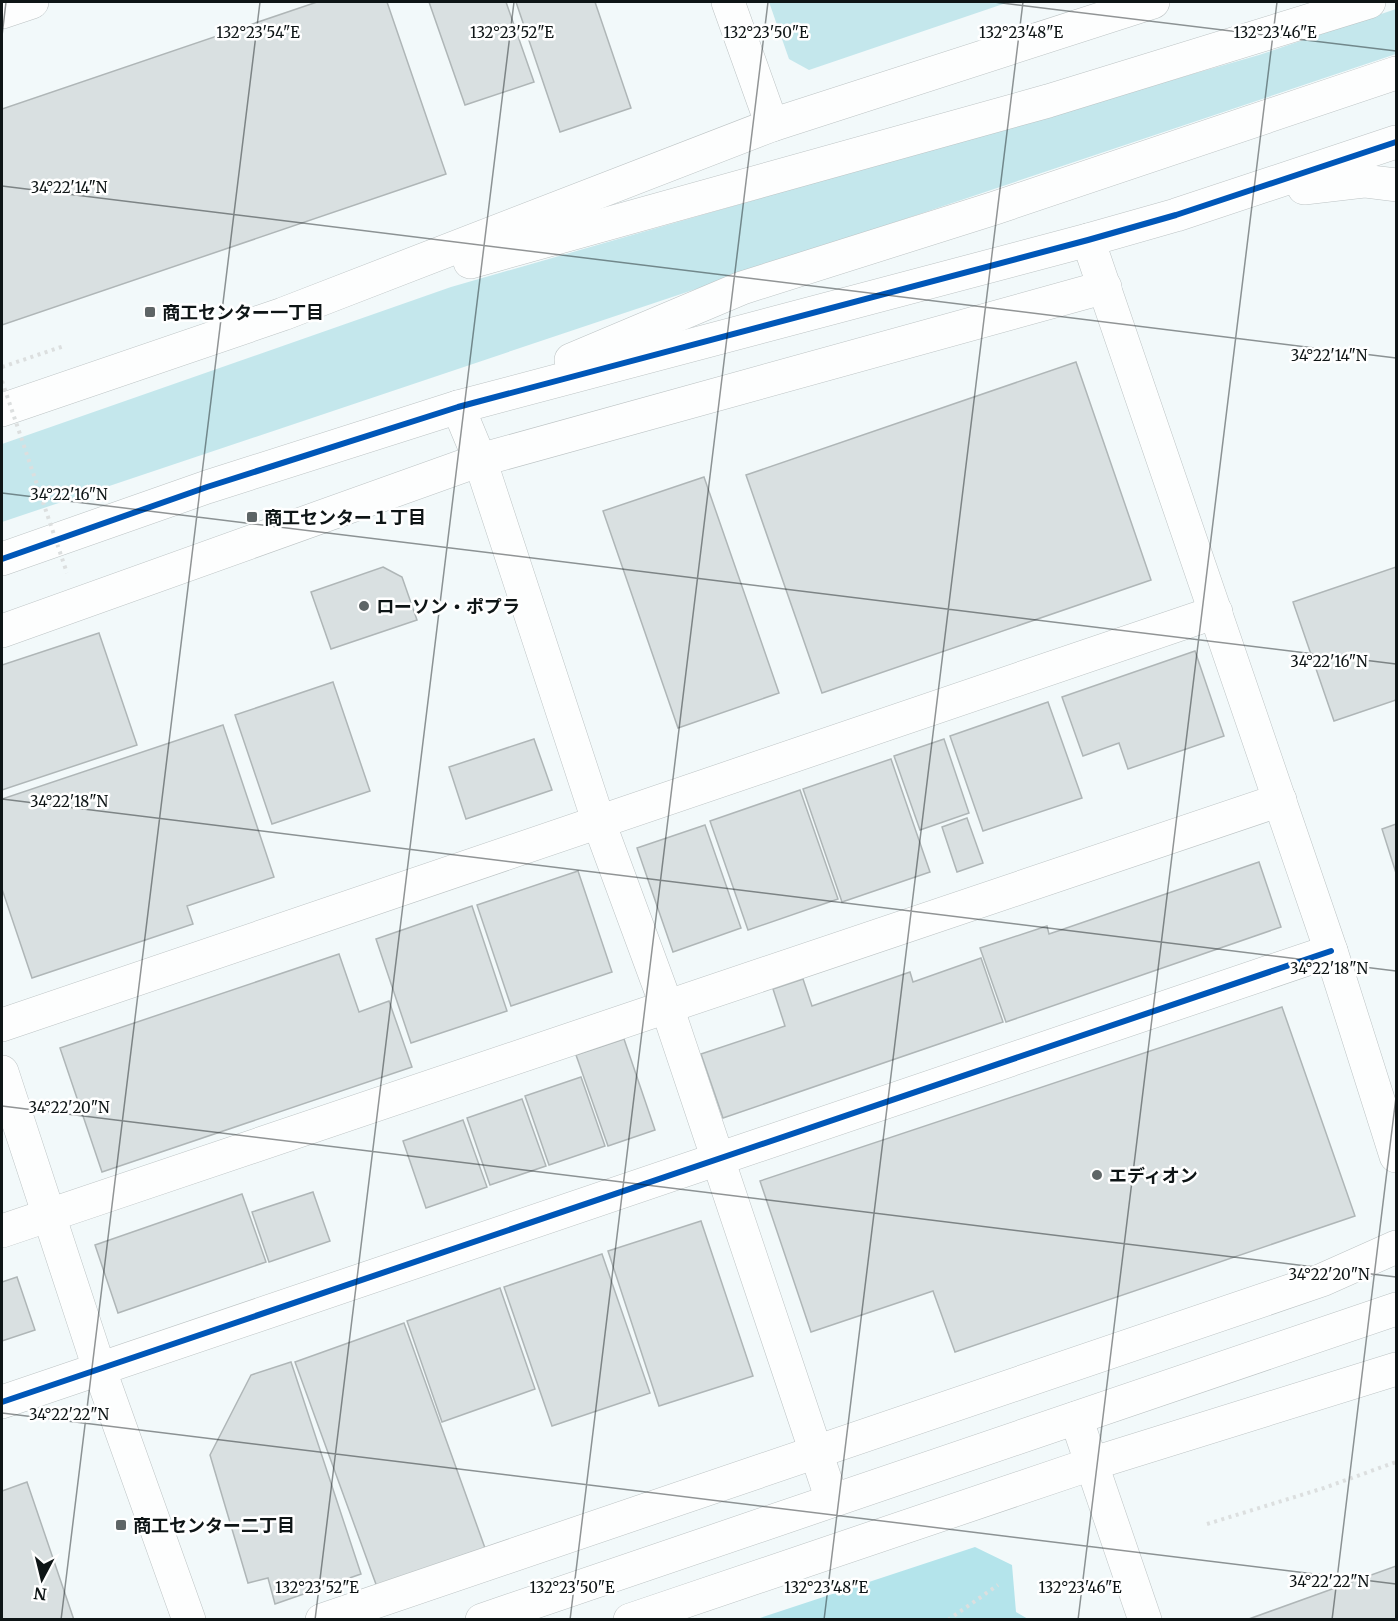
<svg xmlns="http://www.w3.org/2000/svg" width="1398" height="1621" viewBox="0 0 1398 1621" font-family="Merriweather,'Noto Sans JP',serif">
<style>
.green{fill:#c4e7ec}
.forest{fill:#b4e4eb}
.building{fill:#d9e0e1;stroke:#afb6b7;stroke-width:1.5}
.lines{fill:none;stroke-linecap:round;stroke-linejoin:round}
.minor-casing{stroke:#bcc3c4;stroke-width:34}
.tertiary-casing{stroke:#bcc3c4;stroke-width:34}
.path{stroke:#dcdfdf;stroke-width:4;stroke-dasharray:3 4.5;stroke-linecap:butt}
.minor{stroke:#fdfefe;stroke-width:33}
.tertiary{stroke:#fdfefe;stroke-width:33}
.path-bridge{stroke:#dcdfdf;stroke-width:4;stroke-dasharray:3 4.5;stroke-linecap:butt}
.cycleway-casing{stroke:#fff;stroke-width:10}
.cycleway{stroke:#0057b8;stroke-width:6}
.ticks{fill:none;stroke:#0e1516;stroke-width:1.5;stroke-opacity:0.45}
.poi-dot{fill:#5e6566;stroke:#fff;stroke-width:2}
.labels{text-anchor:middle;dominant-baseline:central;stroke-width:5;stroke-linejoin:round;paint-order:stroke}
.poi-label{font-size:18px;font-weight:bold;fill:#0e1516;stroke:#fff;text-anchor:start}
.ticks-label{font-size:15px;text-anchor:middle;fill:#0e1516;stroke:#fff;stroke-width:5;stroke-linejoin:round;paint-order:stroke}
</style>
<rect width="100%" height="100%" fill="#f2f9fa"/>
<g class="green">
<polygon points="769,2 1009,2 809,70 789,59"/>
<polygon points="1396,9 1396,54 2,522 2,444 451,287 1259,55"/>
</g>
<polygon class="forest" points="975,1547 1012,1565 1016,1612 1028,1619 757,1619"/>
<g class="building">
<polygon points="317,2 387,2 446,174 2,325 2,109"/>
<polygon points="429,2 506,2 534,82 465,105"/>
<polygon points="516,2 595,2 631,108 560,132"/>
<polygon points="1076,362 1151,580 822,693 746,475"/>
<polygon points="704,477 779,693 678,728 603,511"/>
<polygon points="383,567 402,577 417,620 331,649 311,592"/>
<polygon points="1396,567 1396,700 1334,721 1293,602"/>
<polygon points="99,633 137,745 2,790 2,665"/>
<polygon points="1195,651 1224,736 1128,769 1119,743 1083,756 1062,697"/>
<polygon points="333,682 370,791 272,824 235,715"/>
<polygon points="1048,702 1082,798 983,831 950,736"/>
<polygon points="223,725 274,877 187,906 193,924 32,978 2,889 2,799"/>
<polygon points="534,739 552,790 466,819 449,767"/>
<polygon points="944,739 969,813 920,830 894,756"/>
<polygon points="891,759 930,872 842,902 803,789"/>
<polygon points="800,790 838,899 748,930 710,821"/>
<polygon points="967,818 983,863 957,872 942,827"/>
<polygon points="1396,824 1396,873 1382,829"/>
<polygon points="705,825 741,928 673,952 637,848"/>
<polygon points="1259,862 1281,927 1006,1022 980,948 1047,926 1049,934"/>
<polygon points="578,871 612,972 511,1006 477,905"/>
<polygon points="472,906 507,1011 411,1043 376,939"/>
<polygon points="339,954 359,1012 389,1001 412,1067 102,1172 60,1048"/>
<polygon points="981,958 1003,1022 723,1118 701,1054 785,1026 773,989 803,979 812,1006 910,972 913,982"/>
<polygon points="1282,1007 1355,1216 955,1352 933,1291 811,1332 760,1181"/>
<polygon points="624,1039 655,1130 608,1146 576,1055"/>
<polygon points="581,1077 605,1146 549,1165 525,1096"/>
<polygon points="522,1099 546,1166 490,1185 467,1118"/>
<polygon points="463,1120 487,1187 426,1208 403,1141"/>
<polygon points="313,1192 330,1241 269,1262 252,1212"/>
<polygon points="242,1194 266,1262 118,1313 95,1245"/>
<polygon points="701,1221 753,1376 659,1406 608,1251"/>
<polygon points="602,1254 650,1393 552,1426 504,1287"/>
<polygon points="17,1277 35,1330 2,1341 2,1282"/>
<polygon points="500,1288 535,1389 442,1422 407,1321"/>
<polygon points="404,1323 485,1548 377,1587 295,1362"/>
<polygon points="291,1362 361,1574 275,1604 268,1578 248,1583 210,1455 251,1375"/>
<polygon points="27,1482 74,1620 2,1620 2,1491"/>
<polygon points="1396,1566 1396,1620 1246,1620"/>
</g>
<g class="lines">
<g class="minor-casing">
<g id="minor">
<polyline points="1088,240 1331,951 1396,1156"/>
<polyline points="2,631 480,460 1105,287"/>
<polyline points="2,1231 1280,800"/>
<polyline points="322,1620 1322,1280 1396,1247"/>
</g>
</g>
<g class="tertiary-casing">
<g id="tertiary">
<polyline points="728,2 772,125"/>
<polyline points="2,12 32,2"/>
<polyline points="1304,188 1364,181 1396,185"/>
<polyline points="470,262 1048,101 1369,2"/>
<polyline points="571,360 742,288 995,208 1396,73"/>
<polyline points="458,407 480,460 598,820 667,1007 832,1500"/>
<polyline points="2,410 283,314 772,125 1153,2"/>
<polyline points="2,559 207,487 458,407 1088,240 1176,215 1396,142"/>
<polyline points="2,1025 1216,612"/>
<polyline points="2,1072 99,1368 189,1620"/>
<polyline points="2,1402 1331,951"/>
<polyline points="1076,1418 1145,1620"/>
<polyline points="482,1620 1396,1309"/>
<polyline points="630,1620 1091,1464 1396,1369"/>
</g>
</g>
<g class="path">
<polyline points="2,367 64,346"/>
<polyline points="1207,1524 1324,1488 1396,1462"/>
<polyline points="948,1620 998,1585"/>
</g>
<use href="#minor" class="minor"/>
<use href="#tertiary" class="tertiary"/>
<polyline class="path-bridge" points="2,381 67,573"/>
<g class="cycleway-casing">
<g id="cycleway">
<polyline points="2,559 207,487 458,407 1088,240 1176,215 1396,142"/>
<polyline points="2,1402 1331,951"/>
</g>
</g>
<use href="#cycleway" class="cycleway"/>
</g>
<path class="ticks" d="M 994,2 L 1396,51M 2,36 L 6,2M 2,186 L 1396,358M 2,493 L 1396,664M 2,799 L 1396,971M 2,1106 L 1396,1277M 2,1413 L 1396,1584M 61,1620 L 260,2M 315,1620 L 514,2M 570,1620 L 768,2M 824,1620 L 1023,2M 1078,1620 L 1277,2M 1332,1620 L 1396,1097"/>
<g class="poi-dot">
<rect x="144" y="306" width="12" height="12" rx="3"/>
<rect x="246" y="511" width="12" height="12" rx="3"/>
<circle cx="364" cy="606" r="6"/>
<circle cx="1097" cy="1175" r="6"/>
<rect x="115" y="1519" width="12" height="12" rx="3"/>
</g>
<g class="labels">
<g class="poi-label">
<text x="162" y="312">商工センター一丁目</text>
<text x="264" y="517">商工センター１丁目</text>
<text x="376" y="606">ローソン・ポプラ</text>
<text x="1109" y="1175">エディオン</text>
<text x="133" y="1525">商工センター二丁目</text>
</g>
</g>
<g class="ticks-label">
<text x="258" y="38">132°23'54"E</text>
<text x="512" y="38">132°23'52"E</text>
<text x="766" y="38">132°23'50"E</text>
<text x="1021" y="38">132°23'48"E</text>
<text x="1275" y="38">132°23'46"E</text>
<text x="69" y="193">34°22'14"N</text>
<text x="1329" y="361">34°22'14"N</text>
<text x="69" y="500">34°22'16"N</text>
<text x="1329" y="667">34°22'16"N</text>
<text x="69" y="807">34°22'18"N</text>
<text x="1329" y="974">34°22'18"N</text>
<text x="69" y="1113">34°22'20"N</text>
<text x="1329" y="1280">34°22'20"N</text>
<text x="69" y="1420">34°22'22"N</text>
<text x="1329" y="1587">34°22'22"N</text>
<text x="317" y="1593">132°23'52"E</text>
<text x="572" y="1593">132°23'50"E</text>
<text x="826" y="1593">132°23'48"E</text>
<text x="1080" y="1593">132°23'46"E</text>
</g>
<rect width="1398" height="1621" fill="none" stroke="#0e1516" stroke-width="6"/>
<g transform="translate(42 1579) rotate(187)" stroke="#ffffff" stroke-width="4.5" paint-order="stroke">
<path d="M0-4.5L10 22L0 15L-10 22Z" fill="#0e1516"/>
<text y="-9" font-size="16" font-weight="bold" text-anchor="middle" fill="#0e1516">N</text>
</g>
</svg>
